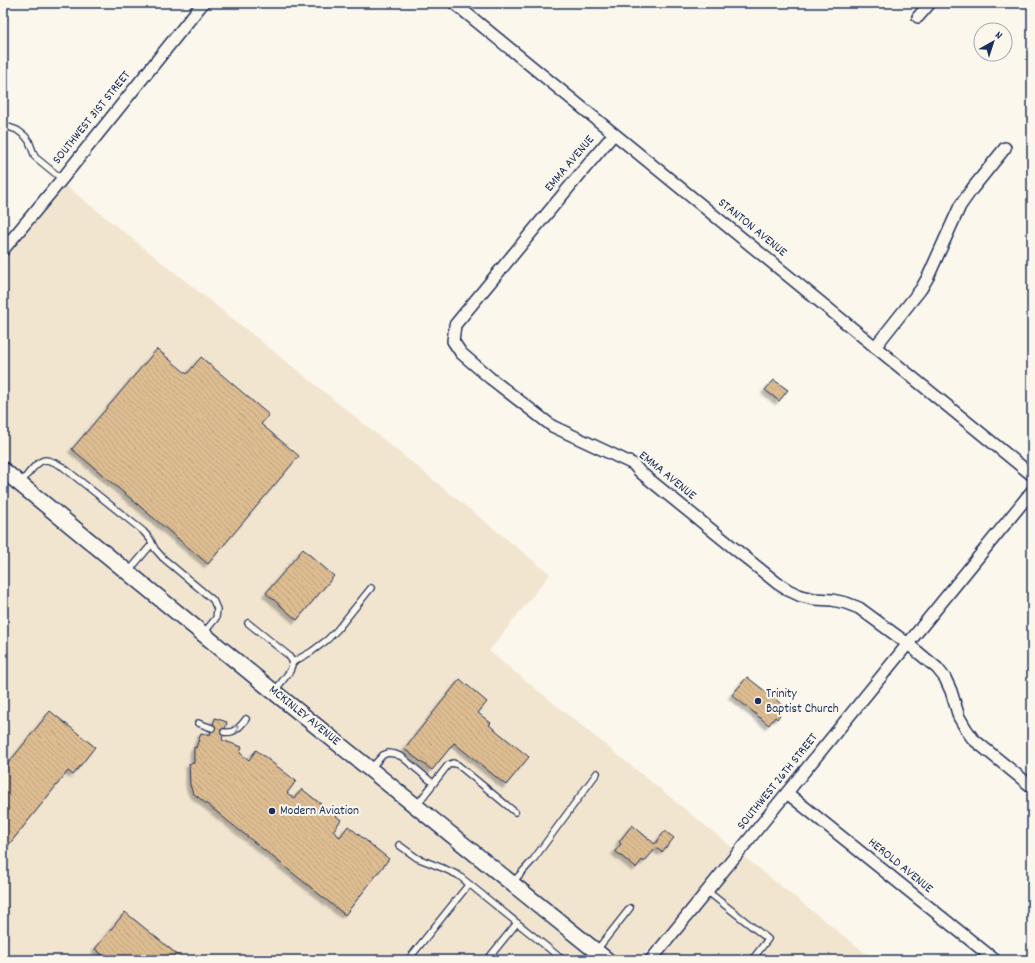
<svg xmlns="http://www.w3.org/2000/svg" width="1035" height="963" viewBox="0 0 1035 963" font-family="Dekko,sans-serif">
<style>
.built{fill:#f2e5d0}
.building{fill:url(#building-back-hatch);stroke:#1b2f5e;filter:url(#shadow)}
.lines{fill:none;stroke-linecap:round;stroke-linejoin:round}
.service-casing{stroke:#1b2f5e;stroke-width:8}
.minor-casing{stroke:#1b2f5e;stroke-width:14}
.secondary-casing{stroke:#1b2f5e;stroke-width:18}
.service{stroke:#fbf7ec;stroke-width:5.5}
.minor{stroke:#fbf7ec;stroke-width:11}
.secondary{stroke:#fbf7ec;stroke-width:15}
.oneway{stroke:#8b93a5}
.poi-dot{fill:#1b2f5e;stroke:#fbf7ec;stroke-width:1.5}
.labels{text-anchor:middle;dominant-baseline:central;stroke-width:4;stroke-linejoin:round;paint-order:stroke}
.street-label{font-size:13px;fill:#1b2f5e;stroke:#fbf7ec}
.poi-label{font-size:13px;fill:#1b2f5e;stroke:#fbf7ec;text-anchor:start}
</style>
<defs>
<pattern id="building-back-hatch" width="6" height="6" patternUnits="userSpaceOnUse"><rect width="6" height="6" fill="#ddbc90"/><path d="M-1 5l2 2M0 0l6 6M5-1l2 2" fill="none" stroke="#bda27f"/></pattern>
<filter id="shadow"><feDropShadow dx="-3.5" dy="3.5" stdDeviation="1" flood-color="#0004"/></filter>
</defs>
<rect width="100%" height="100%" fill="#fbf7ec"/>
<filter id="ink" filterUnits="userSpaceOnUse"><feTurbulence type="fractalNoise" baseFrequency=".025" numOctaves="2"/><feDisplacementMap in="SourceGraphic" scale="8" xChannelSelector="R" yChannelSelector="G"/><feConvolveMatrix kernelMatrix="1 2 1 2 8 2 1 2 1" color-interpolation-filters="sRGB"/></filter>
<g filter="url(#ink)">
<polygon class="built" points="60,181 312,382 550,574 489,651 728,844 874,960 659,960 705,893 638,960 618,960 597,951 603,960 3,960 3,250"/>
<g class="building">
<polygon points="157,349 187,374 201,357 269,415 261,424 299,456 208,564 72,449"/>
<polygon points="774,380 788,390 779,401 765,390"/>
<polygon points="303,549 334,576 297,620 266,593"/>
<polygon points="747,677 784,706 778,713 780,715 777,719 775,717 769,725 732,695"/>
<polygon points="460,679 487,702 478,713 491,723 489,725 529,757 506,785 454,743 432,770 404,749"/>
<polygon points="50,711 95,747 73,775 68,771 3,852 3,770"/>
<polygon points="215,718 227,722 222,740 242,747 240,753 249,760 256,750 296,781 287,793 294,798 302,789 341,820 333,831 340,837 348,826 389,859 345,915 193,793 190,785 189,764 194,763 194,747 196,748 201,733 210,735"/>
<polygon points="632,825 655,844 665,831 674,838 662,852 656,848 644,862 642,860 636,868 615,851 621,844 619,842"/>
<polygon points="125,912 184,960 109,960 95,949"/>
</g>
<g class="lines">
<g class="service-casing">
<g id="service">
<polyline points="3,125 17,130 25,136 29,141 35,157 62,179"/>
<path d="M 20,484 C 26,477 36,461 45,460 C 51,460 58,464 63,467 L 143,531 L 150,539 L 155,549 L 163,558 L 213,600 L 217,609 L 216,618 L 203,634"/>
<polyline points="128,572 152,544"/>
<polyline points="248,623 288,655 293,662 290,671 274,692"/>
<polyline points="293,662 311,652 327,640 337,630 371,588"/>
<polyline points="198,723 212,728"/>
<path d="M 224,732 C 234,734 240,727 246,719"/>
<polyline points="370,769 383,755 388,753 395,754 402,757 433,783"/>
<polyline points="416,806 448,765 453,763 458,765 515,812"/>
<polyline points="399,845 417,858 445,869 458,875 563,960"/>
<polyline points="513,882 533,860 597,773"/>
<polyline points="707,891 768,939 752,960"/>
<polyline points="596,951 630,908"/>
<polyline points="408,960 469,884"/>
<polyline points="487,960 517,923"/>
</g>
</g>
<g class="minor-casing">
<g id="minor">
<polyline points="454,3 1032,475"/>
<polyline points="918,17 930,3"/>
<path d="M 614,134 C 560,197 508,261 455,325 L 453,341 L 461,353 L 490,378 L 552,426 L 633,464 L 640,472 L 777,583 L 788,590 L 801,596 L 814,599 L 832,600 L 846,603 L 859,608 L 908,644 L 937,668 L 945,678 L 951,691 L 959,717 L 966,729 L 973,739 L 1032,787"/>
<polyline points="3,250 62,179 203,3"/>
<polyline points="875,347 921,289 928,277 960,206 972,189 1005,148"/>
<polyline points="787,793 995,960"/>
<polyline points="651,960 1032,491"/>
</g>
</g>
<g class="secondary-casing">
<polyline id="secondary" points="3,470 274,692 607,960"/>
</g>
<use href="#service" class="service"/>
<use href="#minor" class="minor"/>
<use href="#secondary" class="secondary"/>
</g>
<defs><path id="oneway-chevron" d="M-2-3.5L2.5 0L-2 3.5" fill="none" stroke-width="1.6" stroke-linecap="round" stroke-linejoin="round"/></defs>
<use class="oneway" href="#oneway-chevron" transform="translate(236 728) rotate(-34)"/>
</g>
<g class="poi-dot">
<circle cx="758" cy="701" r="4"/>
<circle cx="272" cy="811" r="4"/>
</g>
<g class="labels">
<g class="street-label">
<text transform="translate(92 118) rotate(-51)">SOUTHWEST 31ST STREET</text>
<text transform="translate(570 164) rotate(-50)">EMMA AVENUE</text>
<text transform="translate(752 228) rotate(39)">STANTON AVENUE</text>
<text transform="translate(667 476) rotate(39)">EMMA AVENUE</text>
<text transform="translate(304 716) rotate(39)">MCKINLEY AVENUE</text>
<text transform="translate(778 782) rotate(-51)">SOUTHWEST 26TH STREET</text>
<text transform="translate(900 866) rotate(39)">HEROLD AVENUE</text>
</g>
<g class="poi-label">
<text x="766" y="694">Trinity<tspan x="766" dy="15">Baptist Church</tspan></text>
<text x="280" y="811">Modern Aviation</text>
</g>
</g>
<rect width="1035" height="963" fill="none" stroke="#fbf7ec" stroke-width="16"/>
<rect x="8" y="8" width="1019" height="947" fill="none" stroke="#1b2f5e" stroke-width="1.5" filter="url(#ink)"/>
<g transform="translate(993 42) rotate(39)"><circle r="19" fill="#fbf7ec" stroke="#a1a7b3"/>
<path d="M0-3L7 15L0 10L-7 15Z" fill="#1b2f5e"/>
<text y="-6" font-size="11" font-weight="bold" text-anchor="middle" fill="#1b2f5e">N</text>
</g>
</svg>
